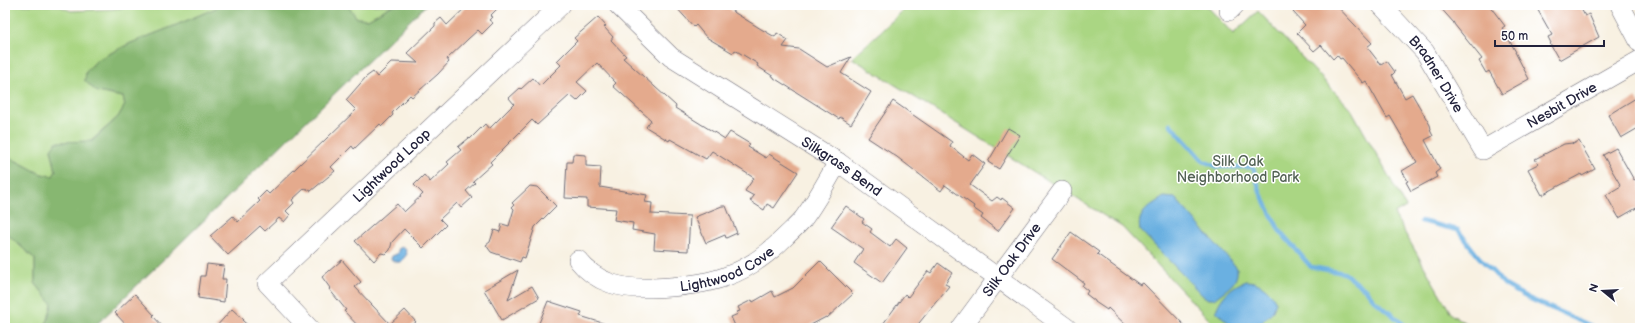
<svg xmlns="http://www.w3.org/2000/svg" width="1645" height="333" viewBox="0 0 1645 333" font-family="'Balsamiq Sans',sans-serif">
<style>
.green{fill:#aad683;stroke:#667c5f}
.forest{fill:#87b771;stroke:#546c56}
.water{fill:#6bb0e1;stroke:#46698e}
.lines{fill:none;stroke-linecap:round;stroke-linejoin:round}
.stream{stroke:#6bb0e1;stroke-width:4.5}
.building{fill:#e4aa8d}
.minor-casing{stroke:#6d6a75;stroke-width:20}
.minor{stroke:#fff;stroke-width:19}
.labels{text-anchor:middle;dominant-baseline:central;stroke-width:3;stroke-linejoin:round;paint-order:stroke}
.street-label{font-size:14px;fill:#22223b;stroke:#fff}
.park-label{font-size:14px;fill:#526154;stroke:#fff}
</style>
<rect width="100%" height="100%" fill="#fff"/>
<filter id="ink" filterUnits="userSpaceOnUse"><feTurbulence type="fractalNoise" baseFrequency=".025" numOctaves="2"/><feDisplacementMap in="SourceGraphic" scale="8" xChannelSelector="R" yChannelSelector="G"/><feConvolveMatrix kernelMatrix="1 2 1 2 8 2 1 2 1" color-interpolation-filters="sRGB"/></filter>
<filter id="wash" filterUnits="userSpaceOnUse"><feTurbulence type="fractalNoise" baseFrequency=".012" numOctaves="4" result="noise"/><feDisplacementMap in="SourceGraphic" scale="16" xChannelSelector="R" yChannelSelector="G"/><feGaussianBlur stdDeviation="0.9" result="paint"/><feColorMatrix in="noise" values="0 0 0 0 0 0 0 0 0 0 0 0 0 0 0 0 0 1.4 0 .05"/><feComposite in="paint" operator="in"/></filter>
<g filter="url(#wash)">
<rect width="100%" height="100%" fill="#f8f1e2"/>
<g class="green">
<polygon points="5,5 57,5 71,11 113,9 145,5 219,5 216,8 174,26 131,43 97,60 86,72 85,81 97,92 123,97 125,105 118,117 91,141 56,143 51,149 56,171 53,176 41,174 5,155"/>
<polygon points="347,5 393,5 368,19 357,18"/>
<polygon points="909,5 1206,5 1233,34 1258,11 1351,109 1406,207 1394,214 1452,315 1474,328 1217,328 1122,227 852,58"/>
<polygon points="5,232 35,259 35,283 52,304 48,320 43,328 5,328"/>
</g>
<polygon class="forest" points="219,5 347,5 357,18 368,19 393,5 426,5 93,328 43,328 48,320 52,304 35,283 35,259 5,232 5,155 41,174 53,176 56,171 51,149 56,142 92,141 118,117 125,105 123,97 97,92 85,81 86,72 97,60 131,43 174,26 216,8"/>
<g class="water">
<path d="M 1164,197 L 1175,198 L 1237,268 C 1239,284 1226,289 1214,299 L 1208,299 L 1202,295 L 1140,230 C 1136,213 1151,205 1164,197 Z"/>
<polygon points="403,247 405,248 407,254 401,262 395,262 391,259 392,256 397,254 399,248"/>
<path d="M 1246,281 C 1259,281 1270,290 1276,302 L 1273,311 L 1256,328 L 1234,328 L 1216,311 C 1220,297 1233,285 1246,281 Z"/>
</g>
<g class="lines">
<g class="stream">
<polyline points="1170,124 1203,161 1218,167 1253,167 1260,192 1279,230 1311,267 1344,273 1366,290 1374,300 1408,328"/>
<polyline points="1421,221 1458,230 1478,256 1505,285 1528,298 1596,328"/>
</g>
</g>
<g id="blocks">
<g class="building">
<polygon points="468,5 501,5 490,16 492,17 489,20 493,23 482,34 478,30 468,39 447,59 449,62 438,74 412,97 410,95 392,113 393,115 382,126 380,124 354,149 352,146 331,167 335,171 311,191 305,188 292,200 294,203 286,211 290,215 284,222 279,218 265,231 260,226 228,255 210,236 233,216 238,222 260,201 258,199 266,191 269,194 356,110 346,100 366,77 373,72 377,77 392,62 418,63 407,53 435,26 435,23 441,18 447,25"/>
<polygon points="674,5 727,5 732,11 761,29 775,37 777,33 788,40 783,47 799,49 827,67 851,57 841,73 871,92 851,124 840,117 839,119 774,78 774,77 757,66 758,64 735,50 733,53 706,37 696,25 694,27"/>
<polygon points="1300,5 1336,5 1372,43 1367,47 1381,65 1387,61 1395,72 1392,75 1405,98 1412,94 1430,125 1431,129 1430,130 1433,136 1425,140 1440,169 1435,173 1437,177 1411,191 1406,182 1408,181 1402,171 1417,162 1390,116 1387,118 1366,81 1363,83 1342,58 1340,59 1337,55 1333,59 1321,45 1314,51 1297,33 1305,25 1293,12"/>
<polygon points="1438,5 1489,5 1505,26 1502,28 1516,52 1515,52 1529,79 1502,94 1489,71 1486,73 1479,61 1482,59 1454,24 1454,23"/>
<polygon points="1535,5 1579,5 1585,16 1589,14 1599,37 1559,60 1550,44 1551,43 1548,37 1552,35"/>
<polygon points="598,17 606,26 604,27 613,37 611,40 626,56 623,58 676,106 675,108 725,139 730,132 750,144 748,147 766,158 769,154 798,172 774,208 767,204 764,210 750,201 754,196 745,191 754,178 712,151 706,159 670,139 669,141 646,127 651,120 613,86 616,83 597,63 577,82 587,91 577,101 570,95 537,125 532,120 490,162 492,164 473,181 475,183 466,191 472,198 461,208 457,203 440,219 446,225 423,248 404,229 392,242 390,250 386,254 381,253 374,261 355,241 397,204 404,212 423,194 414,185 424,175 430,182 449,164 447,162 461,150 458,147 469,138 470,139 485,124 489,129 514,104 509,98 520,88 521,89 533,78 540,86 561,65 557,61 577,41 574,38"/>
<polygon points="1636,98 1640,104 1640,127 1621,138 1608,115"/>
<polygon points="893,101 952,142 950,146 968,160 972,154 985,164 970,185 992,201 997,197 1001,200 1002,198 1015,208 998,231 981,218 983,215 973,208 974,206 945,185 941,191 897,157 868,138"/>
<polygon points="1008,128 1020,135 999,169 988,162"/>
<polygon points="1579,141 1595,169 1582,176 1581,174 1542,195 1528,169 1538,164 1535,159 1564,144 1572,143 1573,144"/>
<polygon points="1616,148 1634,180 1640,177 1640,206 1619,218 1606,195 1621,186 1603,155"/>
<polygon points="573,154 586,155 586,166 601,167 600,187 647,195 645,202 652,203 651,214 690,216 688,251 654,249 655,234 632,230 633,223 614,220 616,209 587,207 587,199 565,198 567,162 572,162"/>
<polygon points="530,186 537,187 556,206 535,227 525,258 522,257 520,262 491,252 486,245 490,242 494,230 500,232 502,224 509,226 514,209 512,207 514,205 512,203"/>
<polygon points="722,206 726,206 737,233 726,238 725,235 706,243 695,217"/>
<polygon points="846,206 864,219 862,222 872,229 870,232 890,247 896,239 907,248 882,283 854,263 863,249 831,227"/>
<polygon points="1071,232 1099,252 1097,254 1140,285 1143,283 1187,328 1129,328 1108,308 1107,310 1095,302 1095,301 1086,294 1088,291 1082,286 1084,283 1052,259"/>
<polygon points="342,260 361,282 355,287 390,324 405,310 416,322 409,328 360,328 344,311 346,310 329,289 330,288 322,277"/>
<polygon points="820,261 853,294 827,318 826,317 805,328 736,328 731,317 738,314 737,312 740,311 738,307 752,300 753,302 772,291 775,297 793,288"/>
<polygon points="938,263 952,273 945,284 949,286 915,328 880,328 905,294 908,297 928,271 931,273"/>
<polygon points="207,264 224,266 222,279 226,279 224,302 198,298 201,276 205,276"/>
<polygon points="518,270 508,300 532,286 539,298 502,320 484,290"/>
<polygon points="135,294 154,315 153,316 164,328 129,328 115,313"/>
<polygon points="548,301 582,312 580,316 609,325 609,328 537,328"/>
<polygon points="232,309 244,320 243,321 251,328 215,328"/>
</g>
</g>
</g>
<g filter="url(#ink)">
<use href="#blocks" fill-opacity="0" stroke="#6d6a75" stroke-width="1"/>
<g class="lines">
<g class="minor-casing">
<g id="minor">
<path id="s1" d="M 618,5 L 671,57 L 838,162 L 1067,328"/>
<path id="s2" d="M 1381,5 L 1425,52 L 1483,150 L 1640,60"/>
<polyline points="1620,5 1640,43"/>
<polyline points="1229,11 1235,5"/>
<path id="s3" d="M 578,260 C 597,284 622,289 651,288 C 708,286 745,278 786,236 C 791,231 798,225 803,219 C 816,202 827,181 838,162"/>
<path id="s4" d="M 309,328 L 267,283 L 561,5"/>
<path id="s5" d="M 961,328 L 1062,191"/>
</g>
</g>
<use href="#minor" class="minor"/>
</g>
</g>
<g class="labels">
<g class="street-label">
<text stroke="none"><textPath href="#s2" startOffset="89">Bradner Drive</textPath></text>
<text stroke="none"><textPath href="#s2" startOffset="269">Nesbit Drive</textPath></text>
<text stroke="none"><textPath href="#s4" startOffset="233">Lightwood Loop</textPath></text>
<text stroke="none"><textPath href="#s1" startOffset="277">Silkgrass Bend</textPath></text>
<text stroke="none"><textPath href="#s5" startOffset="85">Silk Oak Drive</textPath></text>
<text stroke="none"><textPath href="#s3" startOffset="161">Lightwood Cove</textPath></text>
</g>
<g class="park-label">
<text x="1238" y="161">Silk Oak<tspan x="1238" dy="16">Neighborhood Park</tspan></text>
</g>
</g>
<rect width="1645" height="333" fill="none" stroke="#fff" stroke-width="20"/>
<g transform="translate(1603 291) rotate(288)" stroke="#ffffff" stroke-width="3" paint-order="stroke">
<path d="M0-3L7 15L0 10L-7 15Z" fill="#22223b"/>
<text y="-6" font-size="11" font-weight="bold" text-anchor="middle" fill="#22223b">N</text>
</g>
<path d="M1495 40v6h109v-6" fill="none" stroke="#22223b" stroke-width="2"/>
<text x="1501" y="40" font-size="12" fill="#22223b" stroke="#ffffff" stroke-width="3" paint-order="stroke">50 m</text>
</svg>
